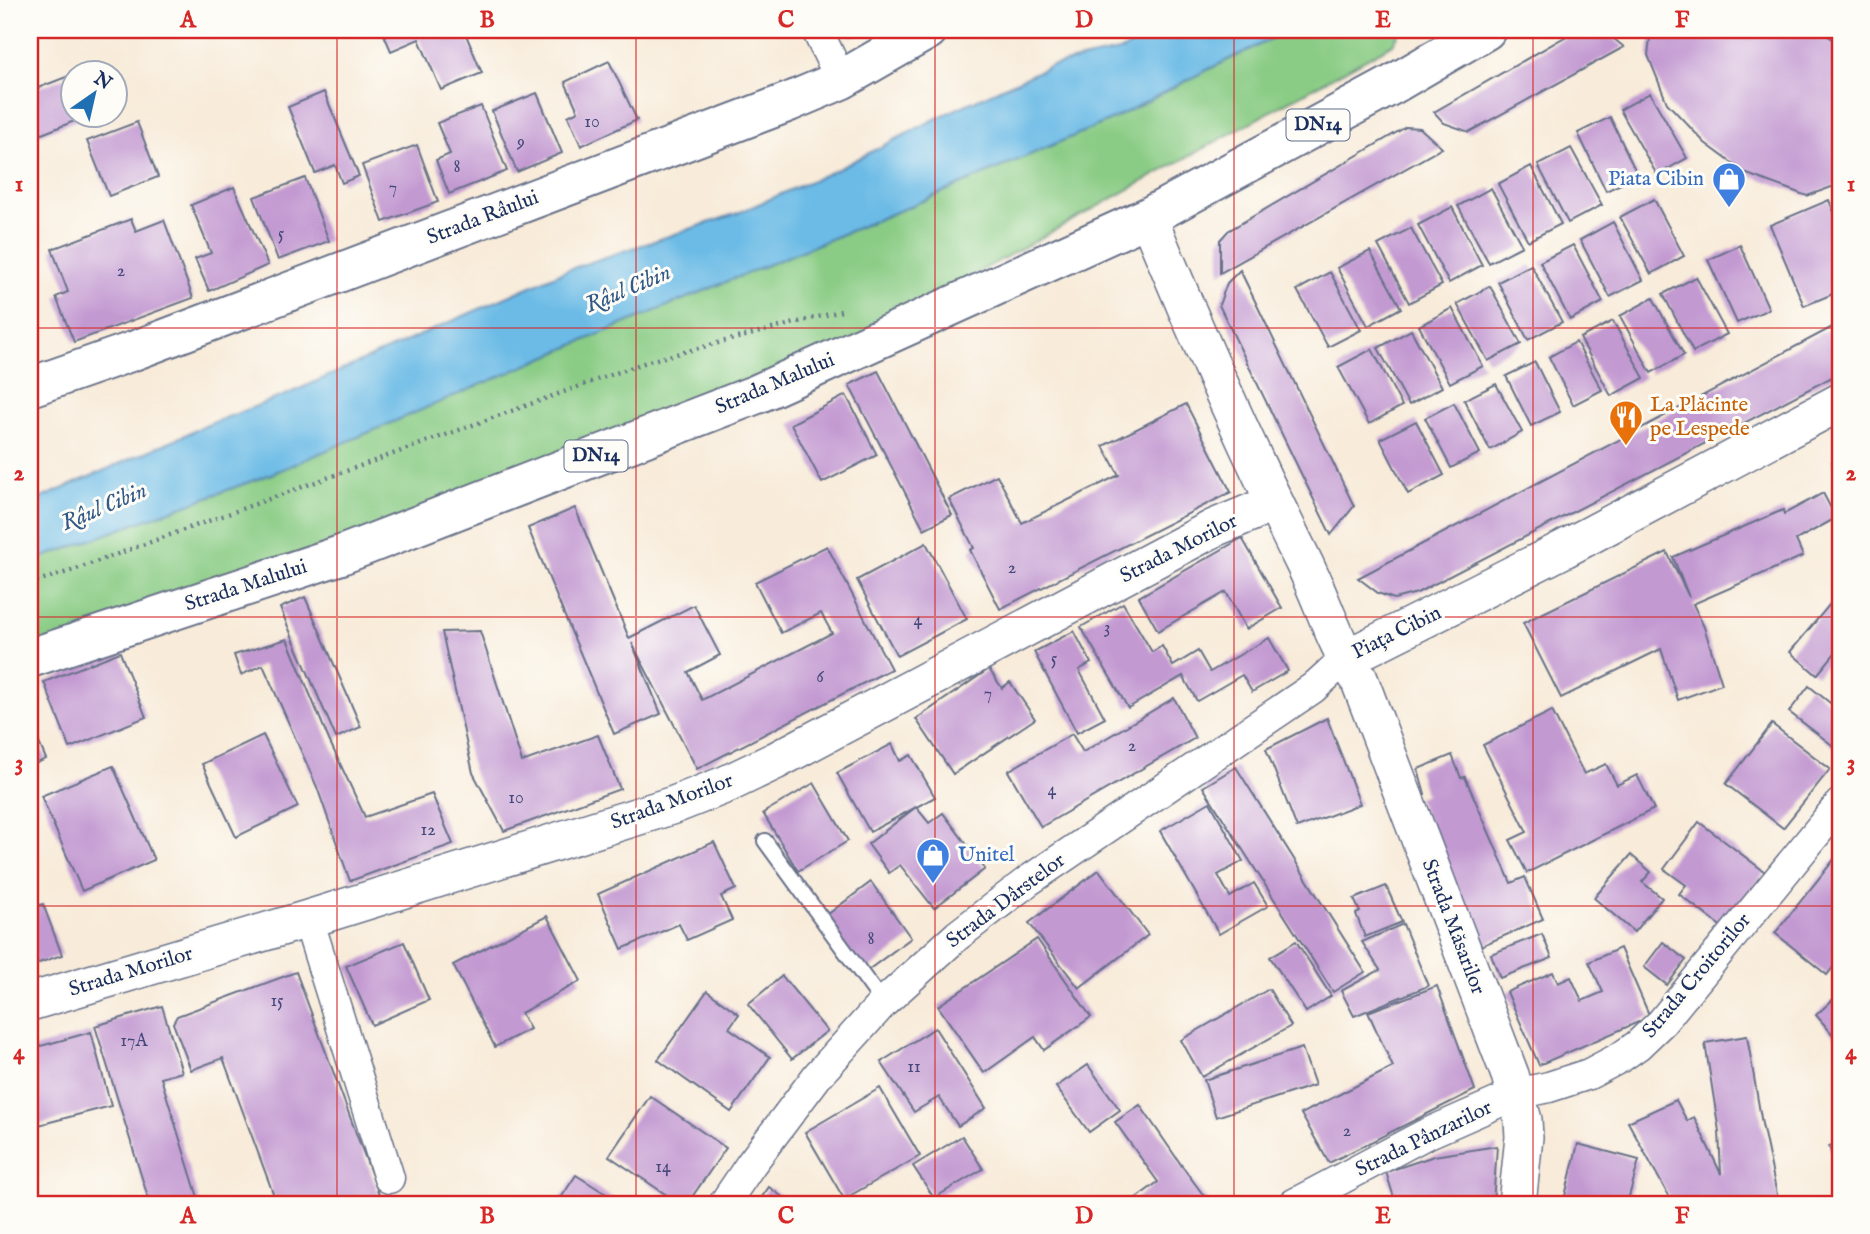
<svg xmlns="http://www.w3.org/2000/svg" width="1870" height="1234" viewBox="0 0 1870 1234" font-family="'IM FELL English',serif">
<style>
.green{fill:#8acc85;stroke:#527e72;stroke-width:2}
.water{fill:#6cbbe6;stroke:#4475a2;stroke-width:2}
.building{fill:#c299d1}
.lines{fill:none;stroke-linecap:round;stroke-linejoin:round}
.service-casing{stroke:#687189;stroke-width:18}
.minor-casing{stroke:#687189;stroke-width:33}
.tertiary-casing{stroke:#687189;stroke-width:40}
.primary-casing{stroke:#687189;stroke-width:42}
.path{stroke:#687189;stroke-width:4.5;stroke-dasharray:2 5;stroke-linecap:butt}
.service{stroke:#fff;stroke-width:14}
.minor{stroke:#fff;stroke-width:30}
.tertiary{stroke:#fff;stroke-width:37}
.primary{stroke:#fff;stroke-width:38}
.grid{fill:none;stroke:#d62828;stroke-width:2;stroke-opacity:0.55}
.labels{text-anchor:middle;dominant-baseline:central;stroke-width:6;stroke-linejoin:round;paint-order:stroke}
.number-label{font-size:18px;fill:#454a7b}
.shield{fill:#fdfcf7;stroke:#5f6c8c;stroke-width:2}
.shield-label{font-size:19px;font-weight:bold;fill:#1b2f5e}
.shop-label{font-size:21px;fill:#366cbe;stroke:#fdfcf7;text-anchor:end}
.street-label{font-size:21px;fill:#1b2f5e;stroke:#fdfcf7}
.food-label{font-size:21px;fill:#c56008;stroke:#fdfcf7;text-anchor:start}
.water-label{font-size:23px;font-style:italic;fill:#335987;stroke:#fdfcf7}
.neatline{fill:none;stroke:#d62828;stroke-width:2.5}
.grid-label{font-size:23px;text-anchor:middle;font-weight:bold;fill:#d62828}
</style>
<rect width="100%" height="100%" fill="#fdfcf7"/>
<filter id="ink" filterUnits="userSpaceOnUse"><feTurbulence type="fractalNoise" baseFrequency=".0143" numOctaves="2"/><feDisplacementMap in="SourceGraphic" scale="14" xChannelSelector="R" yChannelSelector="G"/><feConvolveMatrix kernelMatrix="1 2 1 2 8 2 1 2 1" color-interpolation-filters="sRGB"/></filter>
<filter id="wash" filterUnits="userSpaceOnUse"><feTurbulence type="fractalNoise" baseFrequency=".00686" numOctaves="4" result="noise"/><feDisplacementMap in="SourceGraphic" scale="28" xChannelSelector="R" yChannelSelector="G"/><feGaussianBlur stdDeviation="1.57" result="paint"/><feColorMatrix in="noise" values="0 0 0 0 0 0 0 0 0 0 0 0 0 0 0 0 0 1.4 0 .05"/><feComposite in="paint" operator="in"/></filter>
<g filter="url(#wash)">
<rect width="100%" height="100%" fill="#f8ebd9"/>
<polygon class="green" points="1290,30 1401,30 1393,44 757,394 30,658 30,562 271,474 597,335 913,205 1113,119 1209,69"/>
<polygon class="water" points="1156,30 1290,30 1209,69 1113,119 913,205 597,335 271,474 30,562 30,503 212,423 288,394 567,270 738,213 840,168 939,117 1050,66 1123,50"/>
<g id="blocks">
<g class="building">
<polygon points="382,30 464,30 482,73 441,90 419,39 391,51"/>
<polygon points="847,30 862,30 851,37"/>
<polygon points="1577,30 1603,30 1624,47 1469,132 1444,123 1434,112"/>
<polygon points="1651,30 1821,30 1831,38 1840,52 1840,184 1807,196 1747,174 1705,143 1667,103 1648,55"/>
<polygon points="609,61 637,120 581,146 568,116 578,111 565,82"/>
<polygon points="74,74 74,116 87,116 32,138 30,133 30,91"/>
<polygon points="324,92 359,176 342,183 335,165 315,173 288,107"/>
<polygon points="537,93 562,153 517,172 492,111"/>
<polygon points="1650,93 1687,158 1657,175 1620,110"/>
<polygon points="481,106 507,171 449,194 436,160 450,154 437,123"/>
<polygon points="1610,117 1638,176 1606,191 1578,133"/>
<polygon points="137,122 158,177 109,196 87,141"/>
<polygon points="1406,127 1420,128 1442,148 1220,273 1220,240 1228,231"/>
<polygon points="417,145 438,202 383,222 362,165"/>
<polygon points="1571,148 1602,205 1568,223 1538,165"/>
<polygon points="1531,166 1561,224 1528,241 1498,184"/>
<polygon points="305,178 329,241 278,260 254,197"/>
<polygon points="234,187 268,265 209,291 195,259 211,253 191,205"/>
<polygon points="1491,188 1522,246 1489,263 1458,206"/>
<polygon points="1654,199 1684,256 1651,274 1620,217"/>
<polygon points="1829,200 1840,227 1840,291 1804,306 1770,225"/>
<polygon points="1452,207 1482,265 1449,283 1418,225"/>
<polygon points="131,219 136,231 164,220 193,298 74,342 56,297 68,292 52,249"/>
<polygon points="1613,222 1643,280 1610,297 1580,240"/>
<polygon points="1411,228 1442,285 1409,303 1378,245"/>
<polygon points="1573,245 1603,302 1570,320 1540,262"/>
<polygon points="1740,245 1769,309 1737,323 1708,260"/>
<polygon points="1370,251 1401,308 1368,326 1337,268"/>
<polygon points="1531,265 1562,322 1528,340 1498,282"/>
<polygon points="1240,270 1354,506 1331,535 1219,305 1227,283"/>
<polygon points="1330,272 1361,330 1328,347 1297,290"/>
<polygon points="1696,277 1727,334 1693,352 1663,294"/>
<polygon points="1490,286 1521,344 1488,361 1457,304"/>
<polygon points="1653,298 1684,355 1651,373 1620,316"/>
<polygon points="1452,308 1483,366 1450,383 1419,326"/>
<polygon points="1613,321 1644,378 1611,396 1580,338"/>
<polygon points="1840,323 1840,373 1417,593 1394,599 1378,593 1358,578"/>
<polygon points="1411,330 1442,387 1409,405 1378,348"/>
<polygon points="1576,342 1602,390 1573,405 1549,357"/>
<polygon points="1372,349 1402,406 1369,424 1338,367"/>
<polygon points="1535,362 1560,412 1531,426 1506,376"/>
<polygon points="878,371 952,515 924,529 849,385"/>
<polygon points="1496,384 1522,432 1490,450 1464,400"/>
<polygon points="846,395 877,455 822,483 791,424"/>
<polygon points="1454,403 1480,453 1451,468 1425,418"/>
<polygon points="1186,404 1231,492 1000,609 970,550 974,548 949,499 997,475 1022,523 1119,475 1103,446"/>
<polygon points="1416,421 1444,475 1408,494 1380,439"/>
<polygon points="1840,459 1840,481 1832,462"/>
<polygon points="1823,493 1836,518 1796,540 1803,556 1693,604 1704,627 1722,684 1678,700 1661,649 1561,698 1523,623 1667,552 1689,597 1673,557 1783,510 1784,514"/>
<polygon points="575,508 629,638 694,605 720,655 688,672 702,700 832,633 821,613 781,633 755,582 827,546 891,669 697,769 632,643 661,714 614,734 528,528"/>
<polygon points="1242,538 1282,608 1246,629 1226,592 1158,631 1139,597"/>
<polygon points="926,543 967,619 897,656 857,580"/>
<polygon points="1840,592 1840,647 1817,675 1790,652"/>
<polygon points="305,597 361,727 336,738 280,608"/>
<polygon points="1123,603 1152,652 1162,646 1173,666 1198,651 1210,672 1269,638 1288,671 1252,692 1242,675 1197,701 1183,676 1128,708 1081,627"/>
<polygon points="480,631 522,762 598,735 620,789 504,831 473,773 442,632"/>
<polygon points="1074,631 1091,663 1079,670 1105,718 1077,733 1034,652"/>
<polygon points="287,639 329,740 365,817 432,794 453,844 350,881 317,787 263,665 241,675 234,655"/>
<polygon points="120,652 146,717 70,748 44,682"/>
<polygon points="989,669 1002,688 1010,682 1035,719 953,774 916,719"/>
<polygon points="1809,686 1840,711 1840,751 1789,712"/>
<polygon points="1174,698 1195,738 1041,827 1008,771 1072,734 1083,752"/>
<polygon points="1552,711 1584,774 1606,764 1617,785 1637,775 1654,809 1527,873 1510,840 1527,832 1483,745"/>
<polygon points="1327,718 1360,804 1297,828 1266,749"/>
<polygon points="30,722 46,759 30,766"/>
<polygon points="1772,724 1830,769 1783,828 1726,784"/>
<polygon points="263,735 298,807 236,837 202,764"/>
<polygon points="892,744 900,761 911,755 935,797 870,832 837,773"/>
<polygon points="1452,755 1461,778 1465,777 1511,883 1525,877 1543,919 1481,946 1417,798 1425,794 1418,769"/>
<polygon points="113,766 154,860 82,891 41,796"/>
<polygon points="1236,767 1365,972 1333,992 1203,787"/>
<polygon points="814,783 848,841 798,871 763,813"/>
<polygon points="1210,802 1243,861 1218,875 1230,897 1254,883 1268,906 1219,934 1160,831"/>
<polygon points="916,807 929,823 943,813 985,869 934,908 900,865 889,873 868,844"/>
<polygon points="1699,822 1765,872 1723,928 1679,894 1686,885 1664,869"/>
<polygon points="714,842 736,889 721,896 732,920 687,940 679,924 622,949 598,894"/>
<polygon points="1840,852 1840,958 1827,975 1775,933"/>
<polygon points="1631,855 1651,872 1642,882 1662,898 1634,932 1594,898"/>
<polygon points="1099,870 1148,935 1079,988 1029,923"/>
<polygon points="871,882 911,938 864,973 823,918"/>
<polygon points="1386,886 1402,922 1365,937 1356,914 1360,912 1354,899"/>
<polygon points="43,904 62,955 30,966 30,909"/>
<polygon points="547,916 581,981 521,1013 530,1029 495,1047 453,965"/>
<polygon points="1403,924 1428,986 1354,1016 1341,991 1380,970 1362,942"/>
<polygon points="1542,934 1552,958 1500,978 1491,954"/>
<polygon points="1037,939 1091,1017 1044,1050 1035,1037 984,1073 938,1006"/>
<polygon points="1296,941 1331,996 1306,1012 1270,957"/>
<polygon points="404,942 429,1000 372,1025 346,966"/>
<polygon points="1663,942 1686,960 1667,985 1644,967"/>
<polygon points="1620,948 1650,1017 1539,1065 1507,992 1553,972 1558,983 1571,977 1582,1001 1603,992 1589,962"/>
<polygon points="296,972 381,1200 379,1204 277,1204 223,1058 191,1070 173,1023 177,1016"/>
<polygon points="782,976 827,1031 792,1059 748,1004"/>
<polygon points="1437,986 1475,1090 1329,1163 1301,1114 1393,1067 1368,1012"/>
<polygon points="1269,989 1291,1026 1202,1077 1181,1040"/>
<polygon points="707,991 739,1014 729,1028 770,1057 731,1112 658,1060"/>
<polygon points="1840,993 1840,1043 1816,1015"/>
<polygon points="162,1006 182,1072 161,1078 200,1204 150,1204 95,1026"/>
<polygon points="935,1028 986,1108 958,1126 939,1097 914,1112 881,1062"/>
<polygon points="91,1032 111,1106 31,1127 30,1121 30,1049"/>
<polygon points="1747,1036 1762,1124 1779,1204 1673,1204 1628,1122 1676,1100 1687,1121 1694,1117 1721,1174 1719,1131 1705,1043"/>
<polygon points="1302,1048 1315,1085 1216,1117 1204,1080"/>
<polygon points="1088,1065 1120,1110 1089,1132 1056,1087"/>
<polygon points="880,1088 920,1156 844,1199 805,1132"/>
<polygon points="650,1096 726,1148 687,1204 680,1204 609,1156"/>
<polygon points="1140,1105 1182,1166 1210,1204 1128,1204 1158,1182 1115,1122"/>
<polygon points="962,1136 983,1169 934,1198 913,1166"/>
<polygon points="1840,1142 1840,1178 1829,1146"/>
<polygon points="1578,1144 1639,1160 1627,1204 1563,1204"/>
<polygon points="1497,1146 1493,1204 1396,1204 1386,1172 1434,1156"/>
<polygon points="576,1175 622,1204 557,1204"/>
<polygon points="769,1187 792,1204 757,1204"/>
</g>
</g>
</g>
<g filter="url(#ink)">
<use href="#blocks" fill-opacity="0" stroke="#687189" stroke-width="2"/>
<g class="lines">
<g class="service-casing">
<polyline id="service" points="765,841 883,1003"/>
</g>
<g class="minor-casing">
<g id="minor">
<polyline points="817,30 841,80"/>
<polyline points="308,919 389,1178"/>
<polyline points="724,1204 751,1164 818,1075 883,1003 958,935 1028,881 1313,688 1345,659"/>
<polyline points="1294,1204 1424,1135 1517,1094 1549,1087 1589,1074 1621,1057 1638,1045 1662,1022 1840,804"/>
</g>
</g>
<g class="tertiary-casing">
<g id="tertiary">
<path d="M 1148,217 C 1196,334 1248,450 1304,563 C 1323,602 1335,644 1359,679 L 1510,1075 L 1523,1120 L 1524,1137 L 1517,1204"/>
<polyline points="1345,659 1564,549 1840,402"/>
<polyline points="30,1002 308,919 674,805 727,784 775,761 1214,528 1274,503"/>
</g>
</g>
<g class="primary-casing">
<g id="primary">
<polyline points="30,387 133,351 789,102 841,80 928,30"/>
<polyline points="30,658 341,555 757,394 1148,217 1392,85 1486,30"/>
</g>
</g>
<polyline class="path" points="30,583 68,572 649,361 841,311"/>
<use href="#service" class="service"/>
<use href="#minor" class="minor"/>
<use href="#tertiary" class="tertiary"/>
<use href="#primary" class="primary"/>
</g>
</g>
<path class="grid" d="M 337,30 L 337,1204M 636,30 L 636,1204M 935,30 L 935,1204M 1234,30 L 1234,1204M 1533,30 L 1533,1204M 30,328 L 1840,328M 30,617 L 1840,617M 30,906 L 1840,906"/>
<defs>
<g id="shop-pin" transform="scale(1.75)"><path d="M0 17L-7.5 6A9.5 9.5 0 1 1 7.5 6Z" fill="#3f7fe0" stroke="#fdfcf7"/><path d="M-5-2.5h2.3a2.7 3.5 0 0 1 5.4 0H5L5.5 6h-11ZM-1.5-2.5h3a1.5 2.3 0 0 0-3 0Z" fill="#fff"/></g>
<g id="restaurant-pin" transform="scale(1.75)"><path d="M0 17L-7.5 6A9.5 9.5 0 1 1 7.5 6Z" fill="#e8710a" stroke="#fdfcf7"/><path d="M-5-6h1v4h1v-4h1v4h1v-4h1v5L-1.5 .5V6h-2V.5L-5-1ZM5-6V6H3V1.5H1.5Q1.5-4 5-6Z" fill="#fff"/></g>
</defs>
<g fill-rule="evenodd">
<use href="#shop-pin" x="1729" y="179"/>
<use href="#restaurant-pin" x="1626" y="417"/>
<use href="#shop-pin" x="933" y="855"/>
</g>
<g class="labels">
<g class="number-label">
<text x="592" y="122">10</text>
<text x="521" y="142">9</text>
<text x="457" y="167">8</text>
<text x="393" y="188">7</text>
<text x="281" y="234">5</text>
<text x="121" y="271">2</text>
<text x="1012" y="568">2</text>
<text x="918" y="620">4</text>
<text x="1107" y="628">3</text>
<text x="1054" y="659">5</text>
<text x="820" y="677">6</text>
<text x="988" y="694">7</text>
<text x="1132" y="746">2</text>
<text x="1052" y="790">4</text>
<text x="516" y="798">10</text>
<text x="428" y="830">12</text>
<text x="871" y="939">8</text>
<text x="277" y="1001">15</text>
<text x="134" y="1041">17A</text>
<text x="914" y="1067">11</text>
<text x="1347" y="1131">2</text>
<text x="663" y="1167">14</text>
</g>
<g class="shield">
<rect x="1286.5" y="109.5" width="63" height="31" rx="5"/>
<rect x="564.5" y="440.5" width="63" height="31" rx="5"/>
</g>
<g class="shield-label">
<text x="1318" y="125">DN14</text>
<text x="596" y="456">DN14</text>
</g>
<g class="shop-label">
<text x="1704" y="179">Piata Cibin</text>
<text x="958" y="855" text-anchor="start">Unitel</text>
</g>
<g class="street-label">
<text transform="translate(483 218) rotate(-21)">Strada Râului</text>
<text transform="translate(775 384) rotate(-23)">Strada Malului</text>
<text transform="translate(1179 549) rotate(-27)">Strada Morilor</text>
<text transform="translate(246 586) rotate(-18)">Strada Malului</text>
<text transform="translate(1397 633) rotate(-26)">Piața Cibin</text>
<text transform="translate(672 802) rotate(-20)">Strada Morilor</text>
<text transform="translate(1006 901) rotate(-37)">Strada Dârstelor</text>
<text transform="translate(1453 927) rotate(69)">Strada Măsarilor</text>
<text transform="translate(131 972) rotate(-17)">Strada Morilor</text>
<text transform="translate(1697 976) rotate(-50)">Strada Croitorilor</text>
<text transform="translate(1424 1139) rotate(-26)">Strada Pânzarilor</text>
</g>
<g class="food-label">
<text x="1650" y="405">La Plăcinte<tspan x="1650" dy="24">pe Lespede</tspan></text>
</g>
<g class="water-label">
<text transform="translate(628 289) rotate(-23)">Râul Cibin</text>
<text transform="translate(104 507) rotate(-23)">Râul Cibin</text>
</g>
</g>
<rect width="1870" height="1234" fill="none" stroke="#fdfcf7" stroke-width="77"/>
<g transform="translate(94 94) rotate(34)"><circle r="33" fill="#fdfcf7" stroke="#a3aaba" stroke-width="2"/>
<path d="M0-5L12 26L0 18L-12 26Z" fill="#1f6fb2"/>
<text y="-10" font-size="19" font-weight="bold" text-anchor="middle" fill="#1b2f5e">N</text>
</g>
<rect x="38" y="38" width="1794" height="1158" class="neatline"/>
<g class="grid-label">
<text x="188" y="27">A</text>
<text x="487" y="27">B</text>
<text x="786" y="27">C</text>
<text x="1084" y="27">D</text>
<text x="1383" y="27">E</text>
<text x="1682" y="27">F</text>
<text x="19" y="191">1</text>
<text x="1851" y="191">1</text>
<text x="19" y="480">2</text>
<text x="1851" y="480">2</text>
<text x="19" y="770">3</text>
<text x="1851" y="770">3</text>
<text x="19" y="1059">4</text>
<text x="1851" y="1059">4</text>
<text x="188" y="1223">A</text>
<text x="487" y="1223">B</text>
<text x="786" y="1223">C</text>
<text x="1084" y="1223">D</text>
<text x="1383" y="1223">E</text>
<text x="1682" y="1223">F</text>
</g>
</svg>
